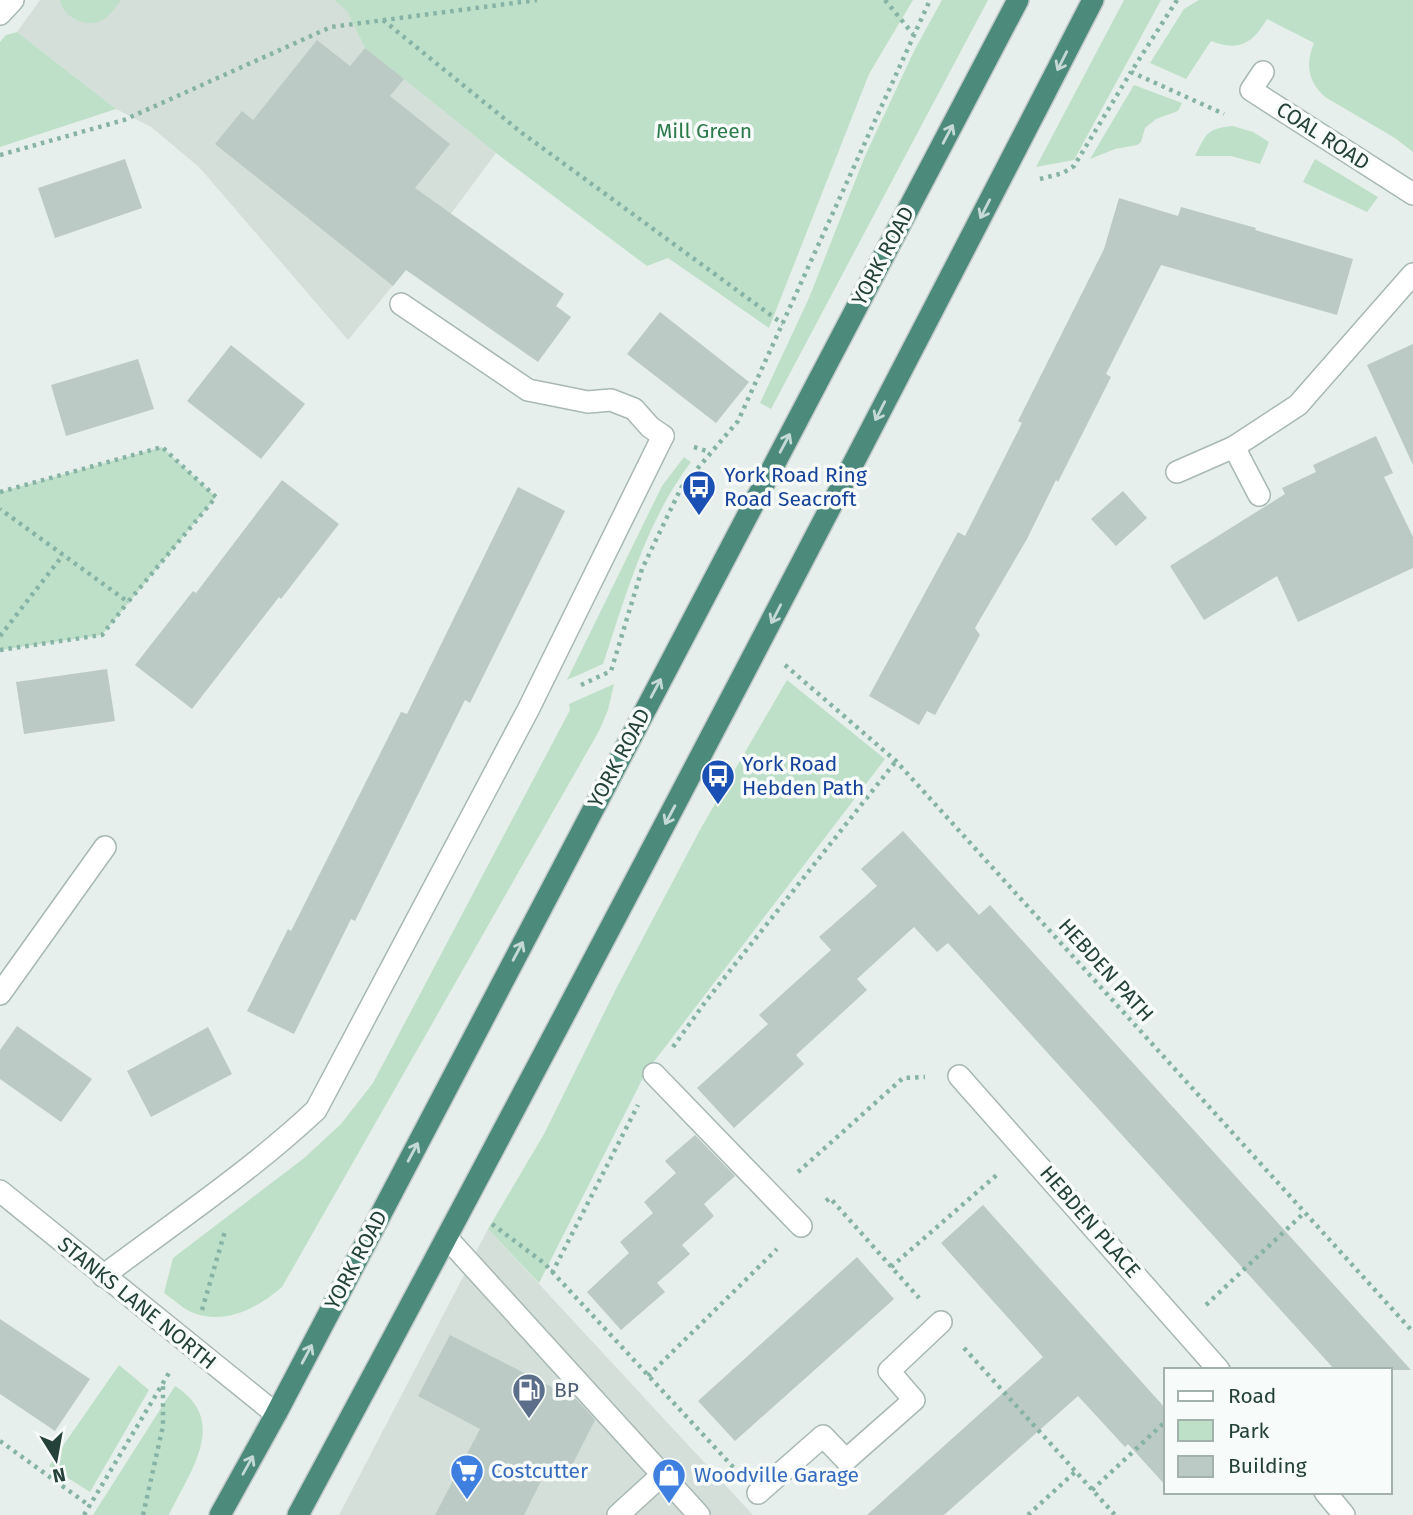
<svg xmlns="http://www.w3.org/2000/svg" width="1413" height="1515" viewBox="0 0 1413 1515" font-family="'Fira Sans',sans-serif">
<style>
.built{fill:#d4dfda}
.green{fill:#bfe0c8}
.building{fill:#bbcac4}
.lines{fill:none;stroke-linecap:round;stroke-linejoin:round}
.service-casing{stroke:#a8b8b2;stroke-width:24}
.pedestrian-casing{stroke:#a8b8b2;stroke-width:24}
.minor-casing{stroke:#a8b8b2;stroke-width:24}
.trunk-casing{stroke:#c2cac8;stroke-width:24}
.path{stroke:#86b3a5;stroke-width:4.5;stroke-dasharray:3.5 5;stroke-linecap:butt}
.service{stroke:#fff;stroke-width:21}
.pedestrian{stroke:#fff;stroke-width:21}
.minor{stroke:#fff;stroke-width:21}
.trunk{stroke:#4c8a7c;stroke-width:21}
.oneway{stroke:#c4d9d4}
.labels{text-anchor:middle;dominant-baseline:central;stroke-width:7;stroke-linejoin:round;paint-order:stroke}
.park-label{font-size:21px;fill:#2d7a4b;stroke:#f7fbf9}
.street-label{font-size:21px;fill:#24423a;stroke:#f7fbf9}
.transit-label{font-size:21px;fill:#164399;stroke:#f7fbf9;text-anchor:start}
.service-label{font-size:21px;fill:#4e5e75;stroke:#f7fbf9;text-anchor:start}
.shop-label{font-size:21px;fill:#366cbe;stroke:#f7fbf9;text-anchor:start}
</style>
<rect width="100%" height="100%" fill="#e6efeb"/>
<g class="built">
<polygon points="40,0 334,0 347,10 365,48 496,153 441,227 348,340 199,167 151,127 116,109 17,32"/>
<polygon points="488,1229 753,1515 339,1515"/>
</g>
<g class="green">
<path d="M 60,0 L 121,0 C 115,8 110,16 101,21 C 85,28 63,17 60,0 Z"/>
<polygon points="334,0 913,0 869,74 769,328 668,258 647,266 496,153 365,48 347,11"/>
<polygon points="942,0 988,0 771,409 760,403 809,298 865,156 915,49"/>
<polygon points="1124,0 1161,0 1074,160 1036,167"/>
<path d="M 1199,0 L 1413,0 L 1413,152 L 1395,138 L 1325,97 C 1308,81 1305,65 1314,43 L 1267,19 C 1253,43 1239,52 1211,41 L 1186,79 L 1150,63 L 1184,9 Z"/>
<polygon points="17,32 116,109 0,147 0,42 6,35"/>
<polygon points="1134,85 1182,103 1178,111 1156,119 1145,128 1141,142 1137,145 1115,149 1090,159"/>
<path d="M 1233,126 L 1253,132 L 1269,142 L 1260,164 L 1231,156 L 1195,156 C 1206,134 1207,128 1233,126 Z"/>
<polygon points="1315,159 1378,197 1367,212 1303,182"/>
<polygon points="162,447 216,497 102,635 0,650 0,492"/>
<path d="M 684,457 L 691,462 C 646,521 626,595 603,664 L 567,680 L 662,486 Z"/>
<polygon points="787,680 885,759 646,1072 539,1283 488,1229 544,1134 616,989 701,828"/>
<path d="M 614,684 L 608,710 L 599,731 L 282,1287 C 258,1308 224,1326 191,1312 C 182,1308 173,1299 164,1293 L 173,1258 L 303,1159 L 341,1124 L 373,1083 L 570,710 L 569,704 Z"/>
<polygon points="119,1365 149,1390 90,1492 49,1466"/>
<path d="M 175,1386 C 230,1421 190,1471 169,1515 L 93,1515 Z"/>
</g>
<g class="building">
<polygon points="317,40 350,66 365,48 404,79 390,96 450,144 415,188 564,294 556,306 571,317 538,362 406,270 393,286 215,144 242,111 253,120"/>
<polygon points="125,159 142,208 55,238 38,188"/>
<polygon points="1119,198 1178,216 1181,207 1256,228 1255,230 1353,259 1337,315 1161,265 1106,374 1111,377 1058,482 1056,480 1027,539 975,628 980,635 935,715 927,711 919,725 869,696 958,532 965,536 1022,423 1018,421 1104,249"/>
<polygon points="660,312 749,382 716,423 627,354"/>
<polygon points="1413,344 1413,465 1367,365"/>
<polygon points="231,345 305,404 261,459 187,401"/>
<polygon points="138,359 154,409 66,436 51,385"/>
<polygon points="1376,436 1393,473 1384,477 1413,537 1413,568 1298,622 1277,576 1204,620 1170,566 1285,494 1282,488 1316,472 1313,465"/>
<polygon points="282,480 339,524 281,599 279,597 192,709 135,665 193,591 196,593"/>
<polygon points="518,487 565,511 470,703 465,700 355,921 351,919 294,1034 247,1011 288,929 291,931 401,712 407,714"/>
<polygon points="1123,491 1147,518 1116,546 1091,519"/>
<polygon points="107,669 115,721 24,734 16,682"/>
<polygon points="903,831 979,915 990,905 1411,1370 1335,1370 948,943 937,952 914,927 857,979 867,990 796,1055 804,1064 734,1128 697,1088 768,1024 759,1015 831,950 819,937 877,886 861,869"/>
<polygon points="17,1026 92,1079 61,1122 0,1079 0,1050"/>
<polygon points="208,1027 232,1074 151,1117 127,1071"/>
<polygon points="695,1135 735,1176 704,1204 714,1216 682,1245 690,1254 657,1283 665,1292 621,1330 587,1292 629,1253 620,1242 653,1213 644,1202 676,1173 665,1161"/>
<polygon points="983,1205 1166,1409 1166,1486 1128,1444 1125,1447 1078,1396 944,1515 867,1515 1043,1357 941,1243"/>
<polygon points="857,1257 894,1299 735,1441 698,1401"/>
<polygon points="0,1319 90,1379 55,1431 0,1394"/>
<polygon points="450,1335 577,1400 595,1420 566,1477 548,1467 524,1515 435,1515 480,1429 418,1396"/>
</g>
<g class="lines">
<g class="service-casing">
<g id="service">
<polyline points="401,304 528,390 588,402 611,400 634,409 650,427 663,436"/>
<polyline points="0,994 105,847"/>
<polyline points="447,1238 699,1515"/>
<polyline points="618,1515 663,1474"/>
</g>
</g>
<g class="pedestrian-casing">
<g id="pedestrian">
<polyline points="654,1074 801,1226"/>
<polyline points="758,1493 823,1436 846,1460 914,1400 889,1371 941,1322"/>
</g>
</g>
<g class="minor-casing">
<g id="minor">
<polyline points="0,14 13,0"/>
<polyline points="1263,72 1251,90 1413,194"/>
<polyline points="1234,447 1298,405 1413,274"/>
<polyline points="1177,472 1234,447 1259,495"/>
<polyline points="959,1076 1219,1370"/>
<polyline points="0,1191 276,1414"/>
<path d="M 103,1276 C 175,1222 251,1171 316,1110 L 528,710 L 663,436"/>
<polyline points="1325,1492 1344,1515"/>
</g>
</g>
<g class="trunk-casing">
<g id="trunk">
<polyline points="220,1515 276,1414 1018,0"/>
<path d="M 298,1515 C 568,1013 832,507 1093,0"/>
</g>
</g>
<g class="path">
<polyline points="885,0 913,34"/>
<polyline points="1177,0 1131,72 1224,114"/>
<polyline points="383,20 522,133 783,324"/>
<polyline points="0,155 124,120 331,27 537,0"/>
<polyline points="1040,179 1063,173 1074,166 1131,72"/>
<polyline points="694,447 710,452"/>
<polyline points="0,492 162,447 216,497 128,602 0,509"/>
<polyline points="0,636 63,555"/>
<polyline points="0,650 102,635 128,602"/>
<polyline points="785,665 896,761 1413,1332"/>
<polyline points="581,685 611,671 642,569 681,488 738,421 930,0"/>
<polyline points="673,1047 706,1001 896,761"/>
<polyline points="798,1172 903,1078 925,1077"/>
<polyline points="826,1201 830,1198 919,1298"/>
<polyline points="492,1224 544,1263 734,1468"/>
<polyline points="891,1267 999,1173"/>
<polyline points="552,1273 638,1105"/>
<polyline points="1206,1305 1304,1213"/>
<polyline points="202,1310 225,1231"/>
<polyline points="964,1348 1115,1515"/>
<polyline points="648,1376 777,1249"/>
<polyline points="0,1441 90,1506"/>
<polyline points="1092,1490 1166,1421"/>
<polyline points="84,1515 169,1373"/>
<polyline points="143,1515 163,1426 163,1383"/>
<polyline points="1028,1515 1075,1472"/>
</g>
<use href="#service" class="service"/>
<use href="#pedestrian" class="pedestrian"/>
<use href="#minor" class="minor"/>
<use href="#trunk" class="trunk"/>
</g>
<defs><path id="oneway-shaft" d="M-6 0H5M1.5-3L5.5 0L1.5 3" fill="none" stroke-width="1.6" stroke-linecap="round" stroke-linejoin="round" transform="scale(1.75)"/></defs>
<g class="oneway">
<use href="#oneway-shaft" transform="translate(1062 61) rotate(117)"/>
<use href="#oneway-shaft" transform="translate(948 134) rotate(-62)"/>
<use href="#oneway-shaft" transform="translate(985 209) rotate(117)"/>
<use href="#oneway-shaft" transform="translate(880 411) rotate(117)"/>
<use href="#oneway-shaft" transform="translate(785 443) rotate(-62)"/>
<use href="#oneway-shaft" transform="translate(776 614) rotate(117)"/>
<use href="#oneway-shaft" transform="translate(656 688) rotate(-62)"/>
<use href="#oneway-shaft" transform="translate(670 815) rotate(118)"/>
<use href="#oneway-shaft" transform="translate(518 951) rotate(-62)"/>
<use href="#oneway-shaft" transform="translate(413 1152) rotate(-62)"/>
<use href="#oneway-shaft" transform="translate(307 1354) rotate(-62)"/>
<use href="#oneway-shaft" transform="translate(248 1465) rotate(-61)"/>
</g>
<defs>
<g id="bus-pin" transform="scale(1.75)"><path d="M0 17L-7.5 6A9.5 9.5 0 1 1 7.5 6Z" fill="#1a4fb4" stroke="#f7fbf9"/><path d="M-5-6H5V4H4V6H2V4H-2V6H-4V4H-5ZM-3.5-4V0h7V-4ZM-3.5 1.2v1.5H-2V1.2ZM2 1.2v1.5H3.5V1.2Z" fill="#fff"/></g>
<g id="fuel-pin" transform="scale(1.75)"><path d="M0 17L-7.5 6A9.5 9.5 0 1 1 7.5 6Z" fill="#5c6f8a" stroke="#f7fbf9"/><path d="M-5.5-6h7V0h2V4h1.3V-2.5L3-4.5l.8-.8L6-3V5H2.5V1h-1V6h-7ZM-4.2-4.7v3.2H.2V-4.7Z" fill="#fff"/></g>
<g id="supermarket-pin" transform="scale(1.75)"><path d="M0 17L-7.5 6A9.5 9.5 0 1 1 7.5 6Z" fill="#3f7fe0" stroke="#f7fbf9"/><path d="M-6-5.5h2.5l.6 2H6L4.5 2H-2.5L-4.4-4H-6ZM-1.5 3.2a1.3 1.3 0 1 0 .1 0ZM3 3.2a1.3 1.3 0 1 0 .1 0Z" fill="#fff"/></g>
<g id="shop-pin" transform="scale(1.75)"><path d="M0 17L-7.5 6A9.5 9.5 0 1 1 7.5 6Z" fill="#3f7fe0" stroke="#f7fbf9"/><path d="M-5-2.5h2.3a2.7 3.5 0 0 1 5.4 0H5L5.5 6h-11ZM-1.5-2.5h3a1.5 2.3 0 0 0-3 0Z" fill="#fff"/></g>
</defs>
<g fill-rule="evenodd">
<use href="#bus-pin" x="699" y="487"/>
<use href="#bus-pin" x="718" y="776"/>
<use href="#fuel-pin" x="529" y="1390"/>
<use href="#supermarket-pin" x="467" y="1471"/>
<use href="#shop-pin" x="669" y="1475"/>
</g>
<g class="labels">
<g class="park-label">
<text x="704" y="131">Mill Green</text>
</g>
<g class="street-label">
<text transform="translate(1323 136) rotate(33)">COAL ROAD</text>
<text transform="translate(883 256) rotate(-62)">YORK ROAD</text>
<text transform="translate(619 758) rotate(-62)">YORK ROAD</text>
<text transform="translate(1106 970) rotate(48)">HEBDEN PATH</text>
<text transform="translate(1090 1222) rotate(49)">HEBDEN PLACE</text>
<text transform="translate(356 1260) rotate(-62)">YORK ROAD</text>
<text transform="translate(137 1303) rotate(39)">STANKS LANE NORTH</text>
</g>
<g class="transit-label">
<text x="724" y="475">York Road Ring<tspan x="724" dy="24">Road Seacroft</tspan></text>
<text x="742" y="764">York Road<tspan x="742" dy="24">Hebden Path</tspan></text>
</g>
<g class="service-label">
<text x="554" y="1390">BP</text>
</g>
<g class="shop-label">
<text x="491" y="1471">Costcutter</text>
<text x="694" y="1475">Woodville Garage</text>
</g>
</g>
<rect x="1164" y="1368" width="228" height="126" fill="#f7fbf9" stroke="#a3b1ad" stroke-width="2"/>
<rect x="1178" y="1391" width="35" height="10" fill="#ffffff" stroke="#a3b1ad" stroke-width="2"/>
<text x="1228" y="1403" font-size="21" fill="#24423a">Road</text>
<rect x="1178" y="1420" width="35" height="21" fill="#bfe0c8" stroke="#a3b1ad" stroke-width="2"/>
<text x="1228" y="1438" font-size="21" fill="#24423a">Park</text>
<rect x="1178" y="1456" width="35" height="21" fill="#bbcac4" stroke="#a3b1ad" stroke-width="2"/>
<text x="1228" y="1473" font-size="21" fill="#24423a">Building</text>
<g transform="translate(56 1459) rotate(169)" stroke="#f7fbf9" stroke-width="5" paint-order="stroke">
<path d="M0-5L12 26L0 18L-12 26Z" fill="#24423a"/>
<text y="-10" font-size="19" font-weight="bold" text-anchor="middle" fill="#24423a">N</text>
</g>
</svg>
